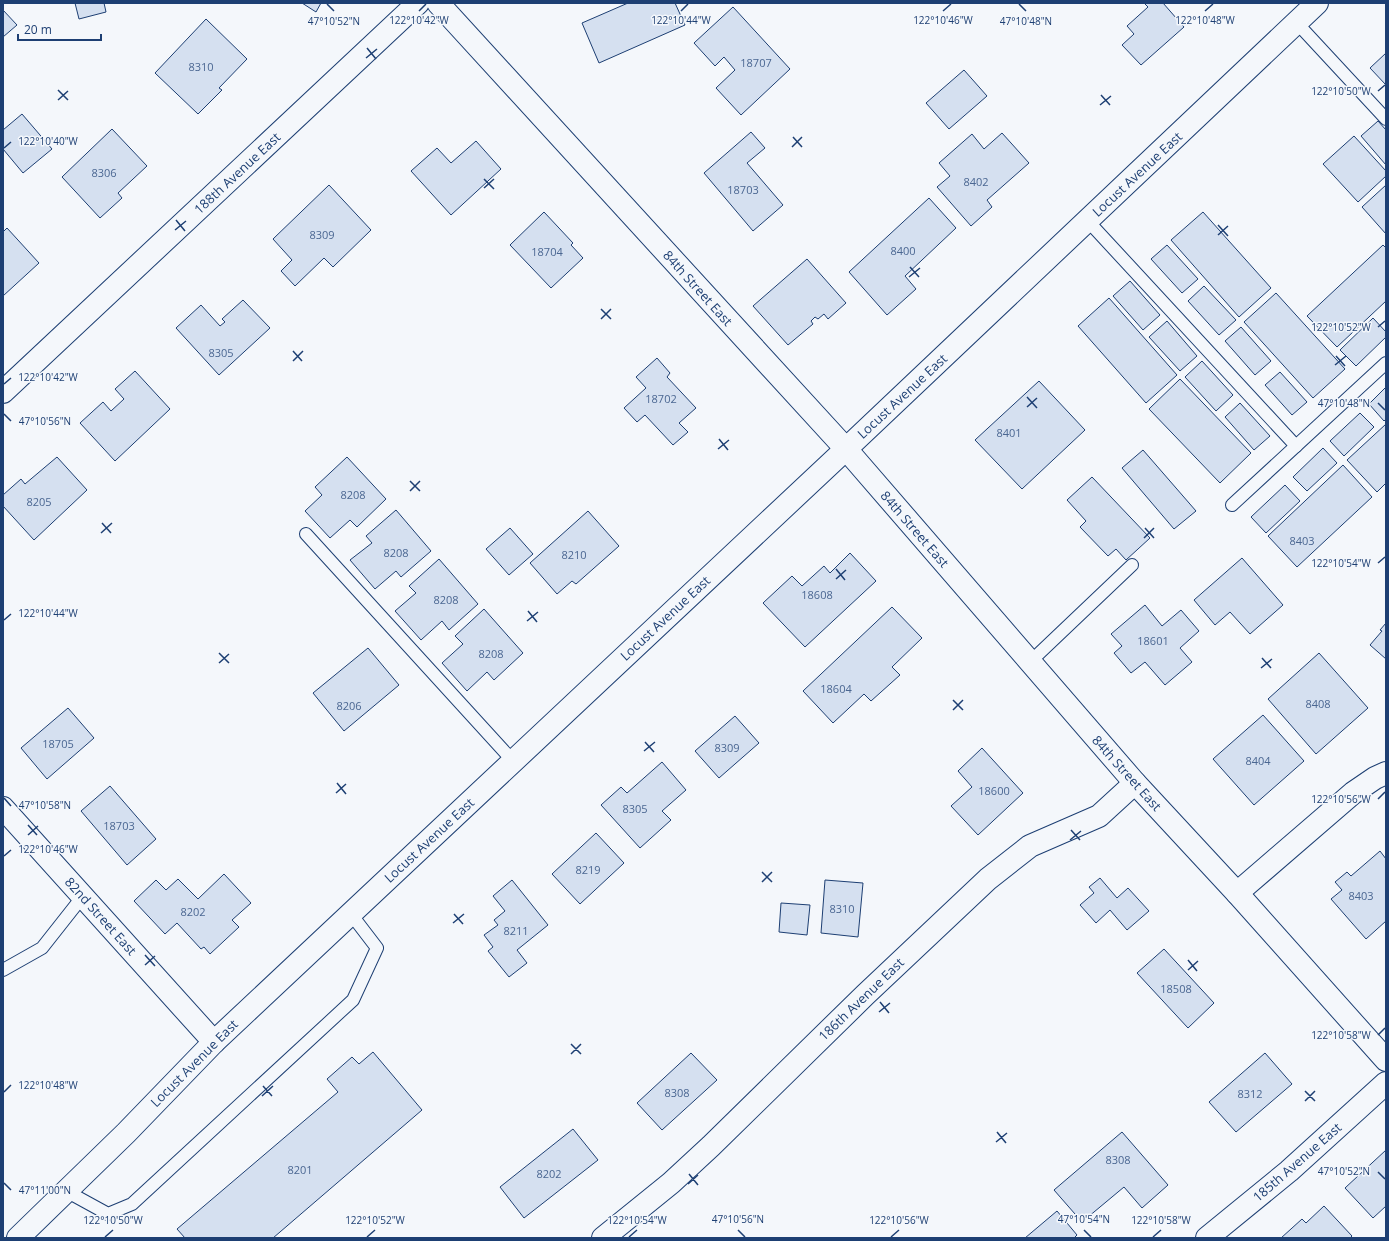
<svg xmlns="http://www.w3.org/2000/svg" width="1389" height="1241" viewBox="0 0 1389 1241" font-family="'Open Sans',sans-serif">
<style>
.building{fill:#d5e0f0;stroke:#1d3f73}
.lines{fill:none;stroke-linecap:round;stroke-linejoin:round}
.lane-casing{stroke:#1d3f73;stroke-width:14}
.street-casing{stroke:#1d3f73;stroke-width:24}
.secondary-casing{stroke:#1d3f73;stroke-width:24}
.lane{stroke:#f4f7fb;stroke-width:12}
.street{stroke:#f4f7fb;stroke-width:22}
.secondary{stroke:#f4f7fb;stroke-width:22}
.ticks{fill:none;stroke:#1d3f73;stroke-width:1.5}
.labels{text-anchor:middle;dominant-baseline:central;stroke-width:3;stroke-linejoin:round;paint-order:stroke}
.number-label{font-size:11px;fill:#4b6792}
.street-label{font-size:13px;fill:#1d3f73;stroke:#f4f7fb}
.ticks-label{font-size:10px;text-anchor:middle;fill:#1d3f73;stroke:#f4f7fb;stroke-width:3;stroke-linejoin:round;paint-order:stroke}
</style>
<rect width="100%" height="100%" fill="#f4f7fb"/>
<g class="building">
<polygon points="75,3 104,3 106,12 79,19"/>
<polygon points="302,3 321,3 316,12"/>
<polygon points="628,3 675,3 685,25 599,63 582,23"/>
<polygon points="1144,3 1163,3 1184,27 1141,65 1122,45 1134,34 1127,26 1148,7"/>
<polygon points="733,7 790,69 741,115 716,88 735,70 724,57 715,66 694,43"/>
<polygon points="3,10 17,25 3,37"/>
<polygon points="206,19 247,59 219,88 222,90 198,114 155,73"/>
<polygon points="1386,53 1386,85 1370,68"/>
<polygon points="964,70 987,96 949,129 926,103"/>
<polygon points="22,114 52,149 23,173 3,149 3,130"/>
<polygon points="1378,121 1386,130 1386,165 1361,136"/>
<polygon points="112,129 147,166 118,193 122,198 100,218 62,177"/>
<polygon points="751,132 765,148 747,163 783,205 753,231 704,173"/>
<polygon points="1002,133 1029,163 987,200 992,207 971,226 937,187 950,176 939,163 972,134 984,149"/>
<polygon points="1354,136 1386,171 1386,176 1358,202 1323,164"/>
<polygon points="476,141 501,169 451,215 411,171 437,148 451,163"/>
<polygon points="329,185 371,230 333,267 324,258 295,286 281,271 292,260 273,239"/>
<polygon points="1386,185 1386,234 1362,207"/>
<polygon points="929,198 956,228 905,276 916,289 887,315 849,272"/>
<polygon points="544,212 573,243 571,245 583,258 551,288 510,245"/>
<polygon points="1203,212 1271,288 1239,317 1171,240"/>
<polygon points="7,228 39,263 3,296 3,232"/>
<polygon points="1167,245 1198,279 1182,293 1151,259"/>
<polygon points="1383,245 1386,248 1386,301 1337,347 1307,316"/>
<polygon points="807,259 846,303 828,319 824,314 818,319 815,317 811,321 813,324 788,345 753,306"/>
<polygon points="1130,281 1160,315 1143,330 1113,296"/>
<polygon points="1204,286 1236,320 1219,335 1188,301"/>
<polygon points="1276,293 1345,369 1313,398 1244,322"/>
<polygon points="1109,298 1177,375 1146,403 1078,326"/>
<polygon points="243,300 270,328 219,375 176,328 201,305 220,326 225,322 222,319"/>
<polygon points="1373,318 1386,332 1386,337 1356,366 1340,350"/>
<polygon points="1167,321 1197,356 1180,371 1149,337"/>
<polygon points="1241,327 1271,361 1255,375 1225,341"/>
<polygon points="657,358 670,373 667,377 696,408 679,423 688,432 673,445 645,415 637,422 624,408 646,388 636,377"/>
<polygon points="1202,361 1233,395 1216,411 1185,377"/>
<polygon points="135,371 170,409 115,461 80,423 103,402 111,411 124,399 115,389"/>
<polygon points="1280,372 1307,402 1292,415 1265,385"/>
<polygon points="1180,379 1251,453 1220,483 1149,409"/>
<polygon points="1039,381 1085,430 1022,489 975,440"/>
<polygon points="1386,387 1386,419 1384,421 1369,404"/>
<polygon points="1240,403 1270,436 1254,450 1225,417"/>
<polygon points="1360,413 1374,427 1344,456 1330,441"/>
<polygon points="1386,424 1386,483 1377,492 1347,460"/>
<polygon points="1323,448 1337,463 1307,491 1293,477"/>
<polygon points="1143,450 1196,511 1174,529 1122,468"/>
<polygon points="57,457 87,490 34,540 3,506 3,495 21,479 25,484"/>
<polygon points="347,457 386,499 357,527 350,520 330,538 305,511 322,495 315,487"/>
<polygon points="1343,465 1372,497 1297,567 1268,536"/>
<polygon points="1092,477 1150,538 1126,560 1116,549 1108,556 1080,527 1086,521 1067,500"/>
<polygon points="1285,485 1300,501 1266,533 1251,517"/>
<polygon points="396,510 431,551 401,577 396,571 375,589 350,560 372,543 366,536"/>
<polygon points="588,511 619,546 576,584 572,581 557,594 530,563"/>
<polygon points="510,528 533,554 509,575 486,549"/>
<polygon points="850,553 876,581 805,647 763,603 792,576 802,586 824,566 830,573"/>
<polygon points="1242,558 1283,605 1250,634 1230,612 1215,625 1194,600"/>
<polygon points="439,559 478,604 449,630 442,621 421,640 395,611 416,593 409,586"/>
<polygon points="1145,605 1162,626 1181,610 1199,631 1180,648 1192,662 1165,685 1145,662 1131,673 1114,653 1122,646 1111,634"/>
<polygon points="892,607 922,638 892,667 900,675 871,701 864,694 833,723 803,691"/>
<polygon points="484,609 523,653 494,680 487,672 467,691 442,663 463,644 455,636"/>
<polygon points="1386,623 1386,659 1370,645 1382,631 1380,630"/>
<polygon points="368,648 399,685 344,731 313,693"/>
<polygon points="1319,653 1368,708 1316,754 1268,699"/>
<polygon points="68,708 94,738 47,779 21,748"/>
<polygon points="1263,715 1304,761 1254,805 1213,759"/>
<polygon points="735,716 759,743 719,778 695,751"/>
<polygon points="982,748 1023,793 978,835 951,806 972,787 958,771"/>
<polygon points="662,762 686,790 662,811 671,820 640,848 601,805 621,787 627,793"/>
<polygon points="110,786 156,839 127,865 81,811"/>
<polygon points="596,833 624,863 580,904 552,874"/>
<polygon points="1380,851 1386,859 1386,921 1366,939 1331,899 1342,890 1335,882 1347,872 1351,876"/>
<polygon points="224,874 251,903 232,920 239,927 210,954 204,947 201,949 177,923 165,934 134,901 156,880 166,890 178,879 198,899"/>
<polygon points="1100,878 1117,898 1128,888 1149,911 1127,930 1110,910 1096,923 1080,905 1094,893 1089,887"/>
<polygon points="512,880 548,925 517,950 527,963 509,977 488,951 493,947 484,935 498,925 494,920 505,911 493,896"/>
<polygon points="825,880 863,883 858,937 821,933"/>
<polygon points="781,903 810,905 807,935 779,932"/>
<polygon points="1164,949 1214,1003 1188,1028 1137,973"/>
<polygon points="373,1052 422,1110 273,1238 185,1238 177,1229 338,1092 327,1079 352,1057 359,1064"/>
<polygon points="691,1053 717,1080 662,1130 637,1103"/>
<polygon points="1265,1053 1292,1084 1236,1132 1209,1102"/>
<polygon points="573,1129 598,1160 524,1218 500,1187"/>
<polygon points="1122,1132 1168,1185 1142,1208 1124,1187 1082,1222 1054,1190"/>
<polygon points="1386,1150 1386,1206 1373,1218 1345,1188"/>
<polygon points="1324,1206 1352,1236 1350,1238 1281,1238 1302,1219 1306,1223"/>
<polygon points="1057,1211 1077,1235 1074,1238 1025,1238"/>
</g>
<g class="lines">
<g class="lane-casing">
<g id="lane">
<polyline points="1296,22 1386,119"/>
<polyline points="1087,220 1296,446"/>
<polyline points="1232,505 1386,363"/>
<polyline points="306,534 513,761"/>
<polyline points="1030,662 1132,565"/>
<polyline points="3,970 42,948 83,896"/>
<polyline points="66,1191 108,1214 132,1204 353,1000 377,948 351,914"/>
</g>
</g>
<g class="street-casing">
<g id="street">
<polyline points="438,3 846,449 1135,783 1237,893 1386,1060"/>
<polyline points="3,392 418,3"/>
<polyline points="3,808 214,1042"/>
<polyline points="1237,893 1353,793 1375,778 1386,773"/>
<polyline points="603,1238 671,1183 711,1146 865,995 988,879 1030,846 1099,816 1135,783"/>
<polyline points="1207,1238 1289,1171 1386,1083"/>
</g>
</g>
<g class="secondary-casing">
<polyline id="secondary" points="18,1238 126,1133 214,1042 846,449 1317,3"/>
</g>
<use href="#lane" class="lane"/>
<use href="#street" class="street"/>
<use href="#secondary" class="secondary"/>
</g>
<path class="ticks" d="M 327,4 L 334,11M 1019,4 L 1026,11M 419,11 L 426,4M 681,11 L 688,4M 943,11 L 951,4M 1205,11 L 1213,4M 367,48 L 376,59M 366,58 L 377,49M 58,90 L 68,100M 1378,91 L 1385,85M 1101,95 L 1110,105M 58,100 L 68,91M 1100,105 L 1111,96M 793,137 L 802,147M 792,147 L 802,137M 4,148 L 11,142M 484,179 L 494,189M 484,188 L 494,179M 176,220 L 185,231M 1218,225 L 1228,236M 175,230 L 186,221M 1218,235 L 1228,226M 910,267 L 919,277M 909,277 L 920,268M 601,309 L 611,319M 601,319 L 611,309M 1378,327 L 1385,321M 293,351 L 302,361M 1336,356 L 1345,366M 293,361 L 303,351M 1335,365 L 1346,356M 4,384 L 11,378M 1027,397 L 1037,408M 1378,403 L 1385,410M 1027,407 L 1037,398M 4,414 L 11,421M 719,439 L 728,450M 718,449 L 729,440M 410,481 L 420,491M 410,491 L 420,481M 102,523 L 111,533M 1145,528 L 1154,538M 101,533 L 112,523M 1144,538 L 1154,528M 1378,563 L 1385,557M 836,569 L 845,580M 836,579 L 846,570M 528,611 L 537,622M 4,620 L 11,614M 527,621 L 538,612M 219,653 L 229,663M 1262,658 L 1271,668M 219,663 L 229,654M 1261,668 L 1272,659M 953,700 L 963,710M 953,710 L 963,700M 645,742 L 654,752M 644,751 L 655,742M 337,783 L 346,794M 336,793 L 346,784M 4,798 L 11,806M 1378,799 L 1385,792M 28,825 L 37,835M 1071,830 L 1080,840M 28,835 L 38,826M 1070,840 L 1081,831M 4,856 L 11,850M 762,872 L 772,882M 762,882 L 772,872M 454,914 L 463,924M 453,923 L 464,914M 145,955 L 155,966M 1188,960 L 1197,971M 145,965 L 155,956M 1188,970 L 1198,961M 880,1002 L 889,1013M 879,1012 L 890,1003M 1378,1035 L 1385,1028M 571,1044 L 581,1054M 571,1054 L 581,1044M 263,1086 L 272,1096M 1305,1091 L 1315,1101M 4,1092 L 11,1085M 262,1096 L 273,1086M 1305,1101 L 1315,1091M 997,1132 L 1006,1143M 996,1142 L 1007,1133M 1378,1172 L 1385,1179M 689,1174 L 698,1185M 4,1183 L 11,1190M 688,1184 L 698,1175M 738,1230 L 745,1237M 1084,1230 L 1091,1237M 105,1237 L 113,1230M 367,1237 L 375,1230M 629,1237 L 637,1230M 891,1237 L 899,1230M 1153,1237 L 1161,1230"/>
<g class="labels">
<g class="number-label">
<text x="756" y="62">18707</text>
<text x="201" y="66">8310</text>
<text x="104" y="172">8306</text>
<text x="976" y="181">8402</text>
<text x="743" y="189">18703</text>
<text x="322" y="234">8309</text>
<text x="903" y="250">8400</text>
<text x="547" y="251">18704</text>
<text x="221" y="352">8305</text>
<text x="661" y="398">18702</text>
<text x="1009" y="432">8401</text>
<text x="353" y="494">8208</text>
<text x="39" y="501">8205</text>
<text x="1302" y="540">8403</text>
<text x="396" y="552">8208</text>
<text x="574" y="554">8210</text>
<text x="817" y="594">18608</text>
<text x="446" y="599">8208</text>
<text x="1153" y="640">18601</text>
<text x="491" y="653">8208</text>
<text x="836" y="688">18604</text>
<text x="1318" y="703">8408</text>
<text x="349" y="705">8206</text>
<text x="58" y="743">18705</text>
<text x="727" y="747">8309</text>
<text x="1258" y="760">8404</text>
<text x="994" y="790">18600</text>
<text x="635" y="808">8305</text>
<text x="119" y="825">18703</text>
<text x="588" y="869">8219</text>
<text x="1361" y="895">8403</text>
<text x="842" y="908">8310</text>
<text x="193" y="911">8202</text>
<text x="516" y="930">8211</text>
<text x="1176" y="988">18508</text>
<text x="677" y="1092">8308</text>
<text x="1250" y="1093">8312</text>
<text x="1118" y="1159">8308</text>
<text x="300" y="1169">8201</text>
<text x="549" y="1173">8202</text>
</g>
<g class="street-label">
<text transform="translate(237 173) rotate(-43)">188th Avenue East</text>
<text transform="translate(1137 174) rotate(-43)">Locust Avenue East</text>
<text transform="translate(698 288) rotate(48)">84th Street East</text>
<text transform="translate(902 396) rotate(-43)">Locust Avenue East</text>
<text transform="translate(915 529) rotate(49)">84th Street East</text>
<text transform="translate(665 618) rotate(-43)">Locust Avenue East</text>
<text transform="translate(1127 773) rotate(48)">84th Street East</text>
<text transform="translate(429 840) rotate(-43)">Locust Avenue East</text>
<text transform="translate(101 916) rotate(48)">82nd Street East</text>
<text transform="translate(861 999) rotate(-44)">186th Avenue East</text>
<text transform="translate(194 1063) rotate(-45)">Locust Avenue East</text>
<text transform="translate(1297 1162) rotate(-41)">185th Avenue East</text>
</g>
</g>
<g class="ticks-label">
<text x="419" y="24">122°10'42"W</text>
<text x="681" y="24">122°10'44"W</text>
<text x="943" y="24">122°10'46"W</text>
<text x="1205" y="24">122°10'48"W</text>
<text x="334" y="25">47°10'52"N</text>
<text x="1026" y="25">47°10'48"N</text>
<text x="1341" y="95">122°10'50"W</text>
<text x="48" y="145">122°10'40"W</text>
<text x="1341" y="331">122°10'52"W</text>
<text x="48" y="381">122°10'42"W</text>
<text x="1344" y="407">47°10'48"N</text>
<text x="45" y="425">47°10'56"N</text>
<text x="1341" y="567">122°10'54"W</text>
<text x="48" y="617">122°10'44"W</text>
<text x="1341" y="803">122°10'56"W</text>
<text x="45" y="809">47°10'58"N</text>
<text x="48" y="853">122°10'46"W</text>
<text x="1341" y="1039">122°10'58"W</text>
<text x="48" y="1089">122°10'48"W</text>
<text x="1344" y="1175">47°10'52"N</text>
<text x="45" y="1194">47°11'00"N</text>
<text x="738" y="1223">47°10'56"N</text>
<text x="1084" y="1223">47°10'54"N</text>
<text x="113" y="1224">122°10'50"W</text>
<text x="375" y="1224">122°10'52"W</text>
<text x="637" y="1224">122°10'54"W</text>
<text x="899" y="1224">122°10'56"W</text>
<text x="1161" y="1224">122°10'58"W</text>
</g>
<rect width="1389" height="1241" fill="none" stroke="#1d3f73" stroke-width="8"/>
<path d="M18 34v6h83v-6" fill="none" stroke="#1d3f73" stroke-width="2"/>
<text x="24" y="34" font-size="12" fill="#1d3f73" stroke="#f4f7fb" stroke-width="3" paint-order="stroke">20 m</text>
</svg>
